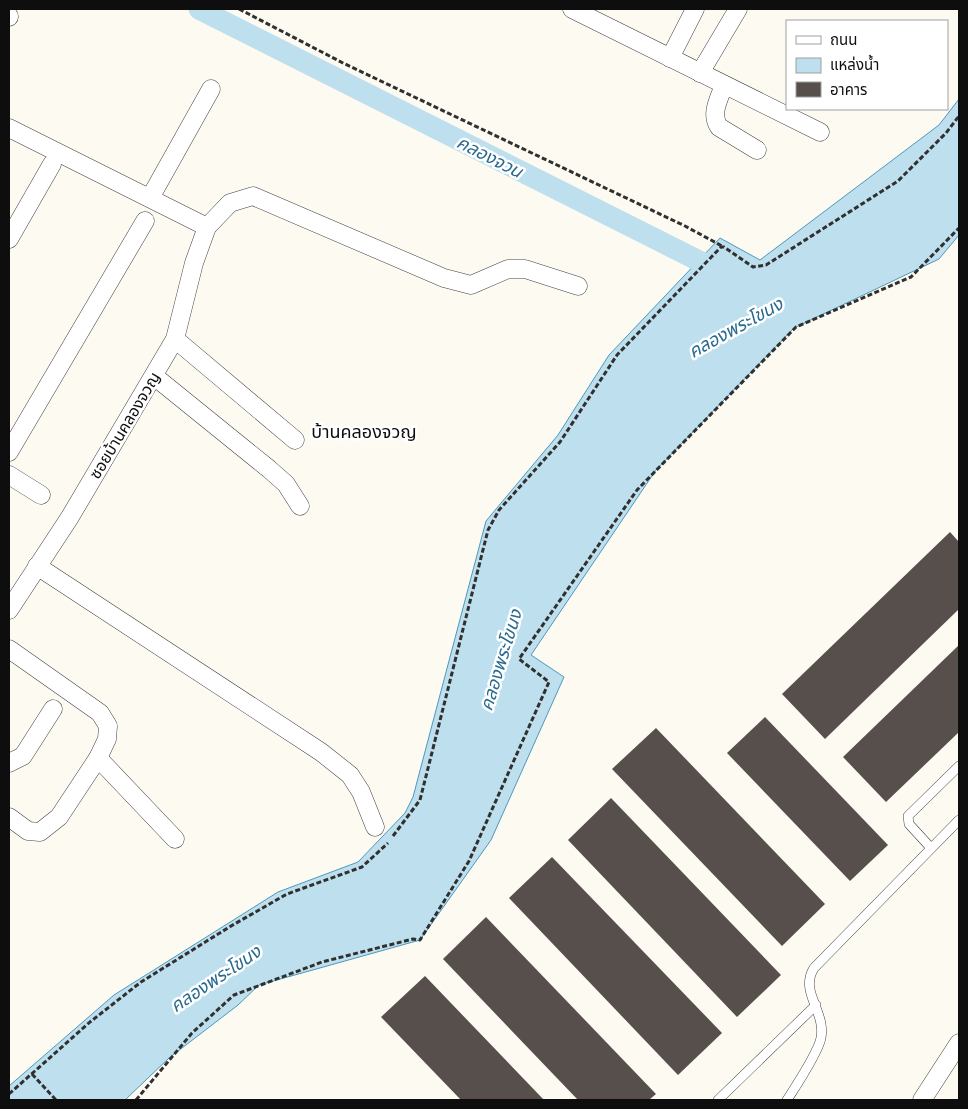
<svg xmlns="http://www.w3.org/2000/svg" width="968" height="1109" viewBox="0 0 968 1109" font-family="'Playfair Display','Noto Sans Thai',serif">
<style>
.water{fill:#bddfee;stroke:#4d98bc}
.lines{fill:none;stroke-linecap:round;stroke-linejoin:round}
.canal{stroke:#bddfee;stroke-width:21}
.building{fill:#564f4c}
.lane-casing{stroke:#414141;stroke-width:10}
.street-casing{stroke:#414141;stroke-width:19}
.path{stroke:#303030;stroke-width:3;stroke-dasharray:5 2.5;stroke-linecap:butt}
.lane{stroke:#fff;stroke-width:9}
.street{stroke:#fff;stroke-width:18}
.labels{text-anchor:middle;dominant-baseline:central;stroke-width:5;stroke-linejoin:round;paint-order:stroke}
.street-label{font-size:16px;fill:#0e0e0e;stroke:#fff}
.water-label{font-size:18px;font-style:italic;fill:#286a90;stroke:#fff}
.neighbourhood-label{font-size:18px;fill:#0e0e0e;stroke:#fff}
</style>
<rect width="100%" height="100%" fill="#fdfaf2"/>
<polygon class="water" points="959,99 959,235 939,259 794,328 656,470 531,655 564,677 491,840 420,940 259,985 238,1005 169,1058 125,1100 9,1100 9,1086 114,995 278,892 358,862 405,813 413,797 486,521 558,435 609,355 720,238 760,260 939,125"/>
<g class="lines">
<polyline class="canal" points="199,9 723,273"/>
</g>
<g class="building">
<polygon points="950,532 959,542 959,609 825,739 782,694"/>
<polygon points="959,645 959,732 886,802 843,757"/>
<polygon points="765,717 888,845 850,881 727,753"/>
<polygon points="656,728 825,904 782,946 612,769"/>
<polygon points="611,798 781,975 737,1017 568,840"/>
<polygon points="552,857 722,1033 678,1075 509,898"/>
<polygon points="486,917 656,1094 649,1100 578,1100 443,959"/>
<polygon points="425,976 544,1100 461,1100 381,1017"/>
</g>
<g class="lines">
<g class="lane-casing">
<g id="lane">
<polyline points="931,848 909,824 908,816 959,766"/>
<polyline points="718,1100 816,1005"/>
<path d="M 787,1100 C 796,1086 818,1053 821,1038 C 826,1011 799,992 814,968 L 959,820"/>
</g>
</g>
<g class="street-casing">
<g id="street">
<polyline points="572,9 820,132"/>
<polyline points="9,17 9,16"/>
<polyline points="670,58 695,9"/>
<polyline points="700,73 738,9"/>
<path d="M 724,85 C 719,99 710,114 719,127 L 757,150"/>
<polyline points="9,128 207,227 194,263 175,339 70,517 9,610"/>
<polyline points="150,198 211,89"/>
<polyline points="207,227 230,203 253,196 444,278 471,285 508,269 525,269 578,286"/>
<polyline points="9,239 52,164"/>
<polyline points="175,339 295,440"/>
<polyline points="154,376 269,469 286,484 300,506"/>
<polyline points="9,452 145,221"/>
<polyline points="9,475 41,495"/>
<polyline points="37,566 321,752 350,775 361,792 375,827"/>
<polyline points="9,649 100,713 108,726 107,739 98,758 59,817 40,832 28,831 9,817"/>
<polyline points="98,758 175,839"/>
<polyline points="9,763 23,756 53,709"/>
<polyline points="922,1100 959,1043"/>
</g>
</g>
<g class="path">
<polyline points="239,9 343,63 685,226 722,246"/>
<polyline points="393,836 420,800 488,530 499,510 560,442 617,355 721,247 724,247 753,267 766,265 898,181 946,133 959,116"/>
<polyline points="32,1074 56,1100"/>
<polyline points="9,1094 90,1022 141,982 231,926 287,894 362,867 388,843"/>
<polyline points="136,1100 192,1033 234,995 322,962 413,939 420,940 469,861 549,682 519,659 637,490 796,327 911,277 959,228"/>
</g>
<use href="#lane" class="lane"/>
<use href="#street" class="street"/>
</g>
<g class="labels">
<g class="street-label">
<text transform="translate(124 425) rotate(-59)">ซอยบ้านคลองจวญ</text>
</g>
<g class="water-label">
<text transform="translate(490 156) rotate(27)">คลองจวน</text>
<text transform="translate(735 327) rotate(-29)">คลองพระโขนง</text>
<text transform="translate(500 660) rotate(-73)">คลองพระโขนง</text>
<text transform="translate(215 978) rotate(-34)">คลองพระโขนง</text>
</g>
<g class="neighbourhood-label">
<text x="364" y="431">บ้านคลองจวญ</text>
</g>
</g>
<rect width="968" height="1109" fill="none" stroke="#0e0e0e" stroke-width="20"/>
<rect x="786" y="20" width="162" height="90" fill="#ffffff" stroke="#9f9f9f"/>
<rect x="796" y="36" width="25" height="8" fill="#ffffff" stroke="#9f9f9f"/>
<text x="830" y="45" font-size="15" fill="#0e0e0e">ถนน</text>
<rect x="796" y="58" width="25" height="15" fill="#bddfee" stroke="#9f9f9f"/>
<text x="830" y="70" font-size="15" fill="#0e0e0e">แหล่งน้ำ</text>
<rect x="796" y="82" width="25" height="15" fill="#564f4c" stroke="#9f9f9f"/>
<text x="830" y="95" font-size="15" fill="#0e0e0e">อาคาร</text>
</svg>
